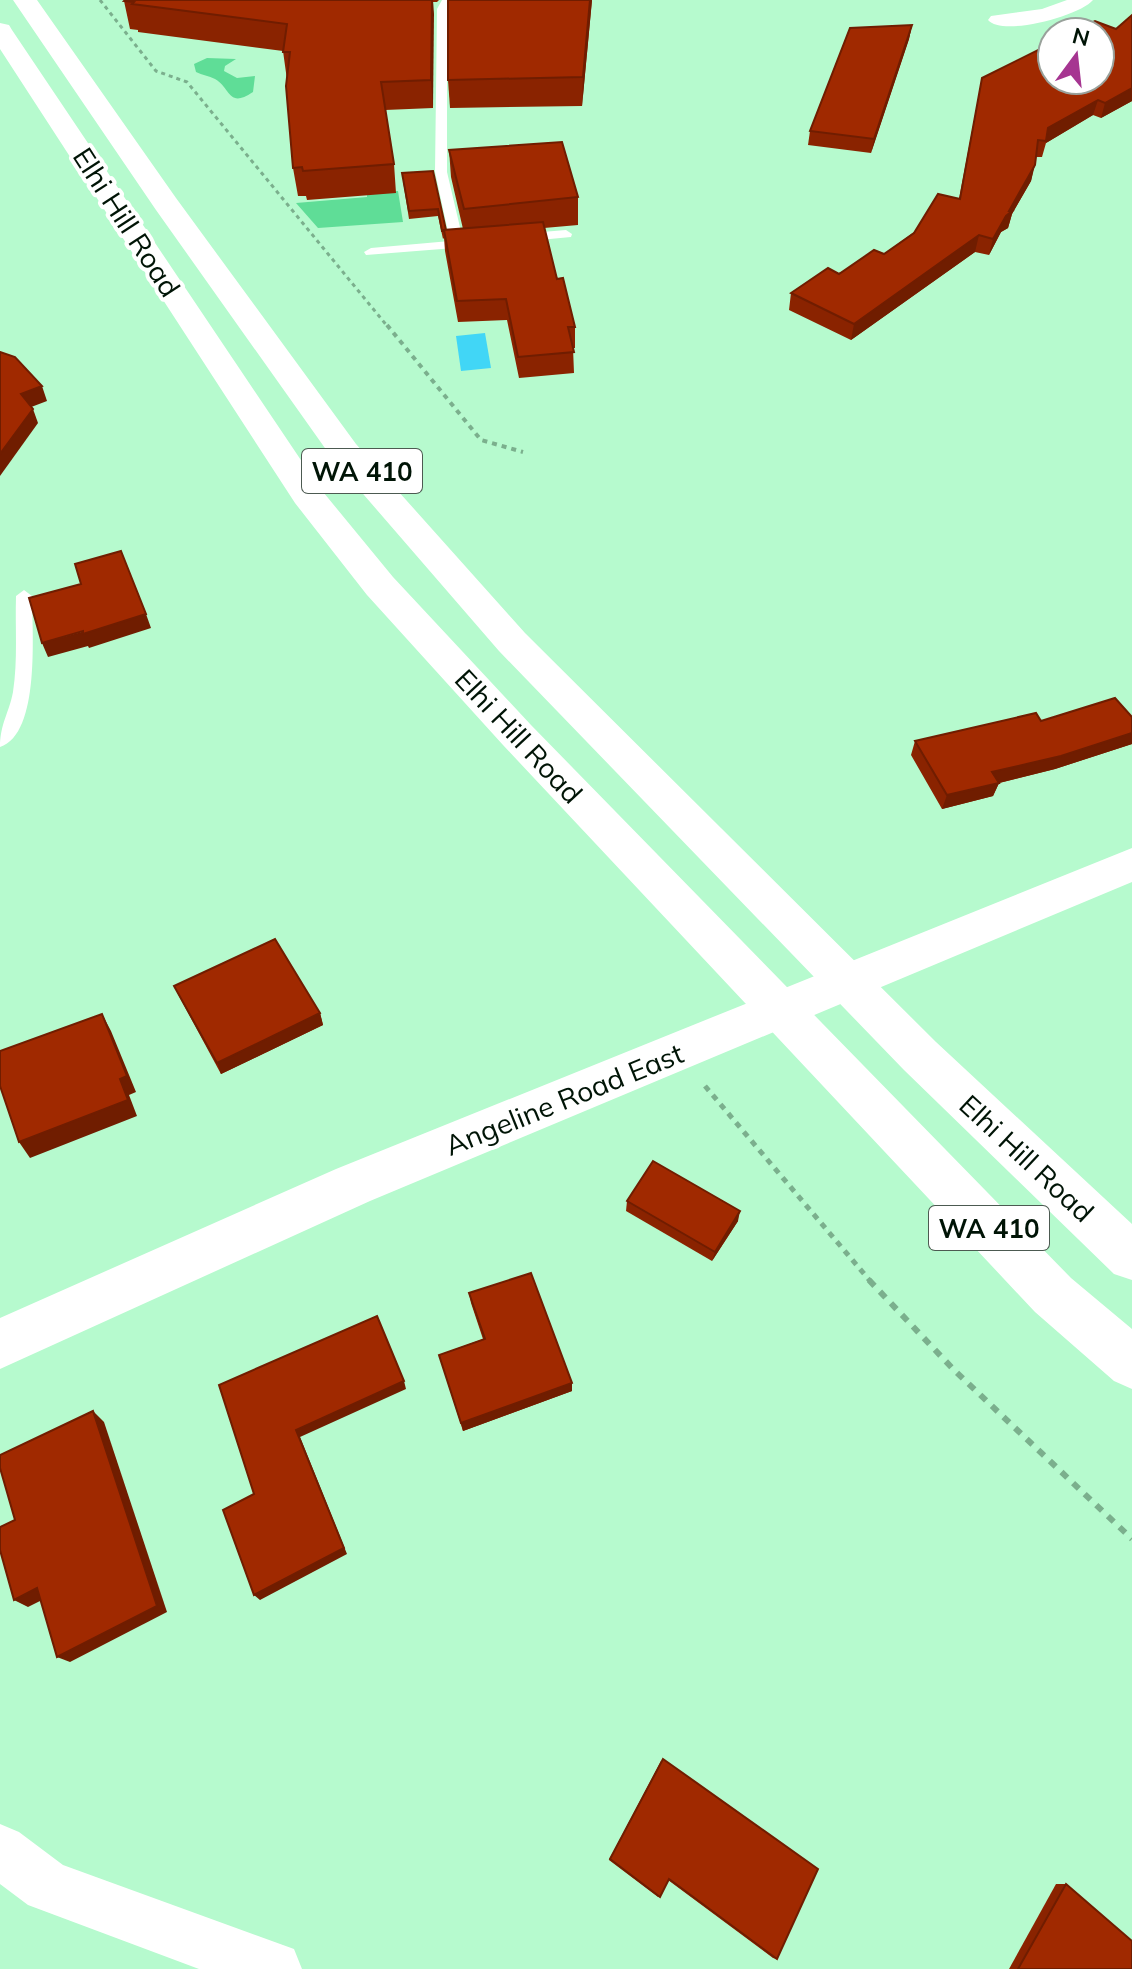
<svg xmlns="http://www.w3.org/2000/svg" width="1132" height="1969" viewBox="0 0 1132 1969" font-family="Mulish,sans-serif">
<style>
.green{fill:#5fdd97}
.water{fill:#41d6f6}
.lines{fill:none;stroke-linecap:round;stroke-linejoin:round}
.path-far3{stroke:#7baf8d;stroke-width:3;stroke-dasharray:4 4;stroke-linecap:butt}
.path-far2{stroke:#7baf8d;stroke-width:4;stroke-dasharray:5 5;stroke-linecap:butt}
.path-far1{stroke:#7baf8d;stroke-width:5;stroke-dasharray:6 6;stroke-linecap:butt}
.path{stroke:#7baf8d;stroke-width:6;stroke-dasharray:8 8;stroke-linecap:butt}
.service{fill:#fff;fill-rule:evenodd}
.minor{fill:#fff;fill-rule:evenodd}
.tertiary{fill:#fff;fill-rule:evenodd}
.trunk{fill:#fff;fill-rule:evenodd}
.wall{fill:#8a2300}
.shaded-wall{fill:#701d00}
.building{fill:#a02900;stroke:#701d00;stroke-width:2}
.labels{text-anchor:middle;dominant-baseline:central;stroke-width:8;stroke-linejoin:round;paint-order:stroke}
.shield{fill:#fff;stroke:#4c5a51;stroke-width:2}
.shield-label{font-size:26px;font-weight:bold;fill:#001406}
.street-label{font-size:28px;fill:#001406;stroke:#fff}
</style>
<rect width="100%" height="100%" fill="#b6face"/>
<g class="green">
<path d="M 207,58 L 236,59 L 225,66 L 224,71 L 237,78 L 255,76 L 253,92 C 228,109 231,88 215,79 C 209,76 202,75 196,72 L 194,64 Z"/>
<polygon points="398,191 403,222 318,228 296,203 367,197 367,193"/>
</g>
<polygon class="water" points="485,333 491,368 461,371 456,336"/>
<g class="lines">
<polyline class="path-far3" points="100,0 156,71 187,82 388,327"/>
<polyline class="path-far2" points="387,325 481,440 523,452"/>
<polyline class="path-far1" points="705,1086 871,1282"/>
<polyline class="path" points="869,1280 954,1370 1132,1539"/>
<g class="service">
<polygon points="442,0 452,0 447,9 447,172 463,240 474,243 467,247 366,255 364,252 371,248 450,241 435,172 437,9"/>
<polygon points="566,230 572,234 571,237 518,242 511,238 518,234"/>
<path d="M 24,590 L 32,596 C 32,630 41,734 0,747 C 0,724 9,713 13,692 C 18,660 15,628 16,596 Z"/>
</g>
<g class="minor">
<path d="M 1067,0 L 1093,0 C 1080,16 1002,37 988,20 L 991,16 L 1042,9 Z"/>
<polygon points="0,1824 19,1832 63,1865 294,1949 302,1969 199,1969 28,1905 0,1884"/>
</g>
<polygon class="tertiary" points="1132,848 1132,882 370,1201 0,1369 0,1318 336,1169"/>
<g class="trunk">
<polygon points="13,0 37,0 176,198 356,444 525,633 936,1042 1132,1224 1132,1280 1114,1274 904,1070 499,651 332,458 156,210"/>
<polygon points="0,23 9,25 12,30 319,487 393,577 531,725 1071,1278 1132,1329 1132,1389 1114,1381 1035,1312 503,745 367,595 295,503 0,49"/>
</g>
</g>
<g class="wall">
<polygon points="125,0 439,0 437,2 433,2 433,108 385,110 394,164 396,193 307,200 306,196 298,196 293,168 287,80 283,51 138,32 138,30 130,29 124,1"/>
<polygon points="592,0 582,106 450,108 448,80"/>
<polygon points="1132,15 1132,101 1101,118 1093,115 1046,143 1042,157 1036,157 1031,181 1012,214 1008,228 1001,232 989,255 975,252 851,340 789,310 791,293 884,254 959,199 982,78 1116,29"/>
<polygon points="912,25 909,39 871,153 808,145 810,131"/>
<polygon points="449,150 578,197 578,225 544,228 557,279 575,327 575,348 573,348 574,373 519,378 507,320 458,322 445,251 444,238 443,239 438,216 409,219 403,181 433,171 446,230 463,229 451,177"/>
<polygon points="1132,717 1132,744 1055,769 999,783 993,796 942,809 911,755 915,741 1041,721"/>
<polygon points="174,986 320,1013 323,1025 221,1074 180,998"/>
<polygon points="627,1201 738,1221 712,1261 626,1211"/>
<polygon points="469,1293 572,1391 463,1431 439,1355 483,1339 471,1303"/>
<polygon points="661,1761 777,1959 773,1958 668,1880 660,1897 658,1897 609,1860"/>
<polygon points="1056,1884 1066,1884 1132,1969 1009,1969"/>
</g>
<g class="shaded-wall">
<polygon points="432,0 433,0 434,14 433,108 431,80"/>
<polygon points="590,0 592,0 582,106 583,77"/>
<polygon points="912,25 909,39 871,153 874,139"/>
<polygon points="1132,88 1132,101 1101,118 1105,103"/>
<polygon points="1098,100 1093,115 1046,143 1048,128"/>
<polygon points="1035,165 1031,181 1012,214 1008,228 1001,232 989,255 993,239"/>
<polygon points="979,235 975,252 851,340 854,324"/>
<polygon points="42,386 47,401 26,409 21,394"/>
<polygon points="33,409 38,423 0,476 0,454"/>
<polygon points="146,614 151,628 89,648 88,646 48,657 42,643"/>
<polygon points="1132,733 1132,744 1055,769 987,786 992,772"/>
<polygon points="999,783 993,796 942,809 947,795"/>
<polygon points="320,1013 323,1025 221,1074 217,1063"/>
<polygon points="102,1014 111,1031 136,1092 129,1095 137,1116 30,1158 19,1142 120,1079"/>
<polygon points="740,1211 738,1221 712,1261 715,1252"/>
<polygon points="404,1381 406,1389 300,1437 347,1554 260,1600 254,1595 296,1430"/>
<polygon points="572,1383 572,1391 463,1431 461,1423"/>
<polygon points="93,1411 104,1422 167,1612 70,1662 57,1657"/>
<polygon points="37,1588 50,1596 28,1607 14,1600"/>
</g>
<g class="building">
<polygon points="125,0 432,0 431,80 381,82 394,164 303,171 302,167 293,168 286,86 290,52 283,52 287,24 132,4 134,2 124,1"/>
<polygon points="448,0 590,0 583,77 448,80"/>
<polygon points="1132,15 1132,88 1105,103 1098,100 1048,128 1046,141 1038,140 1035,165 1009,211 1012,211 1006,216 993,239 979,235 854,324 791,293 828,268 839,274 874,250 884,254 914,233 938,194 960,199 982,78 1052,43 1052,80 1100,80 1100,32 1073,32 1095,21 1116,29"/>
<polygon points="912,25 874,139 810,131 850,28"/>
<polygon points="562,142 578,197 464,209 449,150"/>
<polygon points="433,171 446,230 444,231 442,231 438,209 409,211 402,173"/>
<polygon points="543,222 557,279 563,278 575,327 568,327 574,352 518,357 506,299 457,301 444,230"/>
<polygon points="0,352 15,357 42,386 21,394 33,409 0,454"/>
<polygon points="121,551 146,614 83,634 83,631 42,643 29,598 81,584 75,564"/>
<polygon points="1115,698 1132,717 1132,733 1061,756 992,772 999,783 947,795 915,741 1036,713 1041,721"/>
<polygon points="275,939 320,1013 217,1063 174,986"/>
<polygon points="102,1014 127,1076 120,1079 128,1100 19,1142 0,1086 0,1051"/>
<polygon points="653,1161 740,1211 715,1252 627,1201"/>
<polygon points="531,1273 572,1383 461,1423 439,1355 485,1339 469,1293"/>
<polygon points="377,1316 404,1381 296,1430 344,1548 254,1595 223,1510 254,1494 219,1385"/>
<polygon points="93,1411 157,1606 57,1657 37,1588 14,1600 0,1550 0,1527 15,1520 0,1468 0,1455"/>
<polygon points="663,1759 818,1869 777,1959 669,1879 660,1897 610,1859"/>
<polygon points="1066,1884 1132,1941 1132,1969 1018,1969"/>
</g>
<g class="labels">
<g class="shield">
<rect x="302" y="449" width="120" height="44" rx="6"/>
<rect x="929" y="1206" width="120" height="44" rx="6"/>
</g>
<g class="shield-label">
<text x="362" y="471">WA 410</text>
<text x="989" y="1228">WA 410</text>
</g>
<g class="street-label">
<text transform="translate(127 222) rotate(57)">Elhi Hill Road</text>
<text transform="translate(519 736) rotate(47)">Elhi Hill Road</text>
<text transform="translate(564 1099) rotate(-22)">Angeline Road East</text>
<text transform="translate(1027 1158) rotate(43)">Elhi Hill Road</text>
</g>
</g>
<g transform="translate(1076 56) rotate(15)"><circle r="38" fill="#ffffff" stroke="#99a19b" stroke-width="2"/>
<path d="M0-6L14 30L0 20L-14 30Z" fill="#a63591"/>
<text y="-12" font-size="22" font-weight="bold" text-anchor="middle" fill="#001406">N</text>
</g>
</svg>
